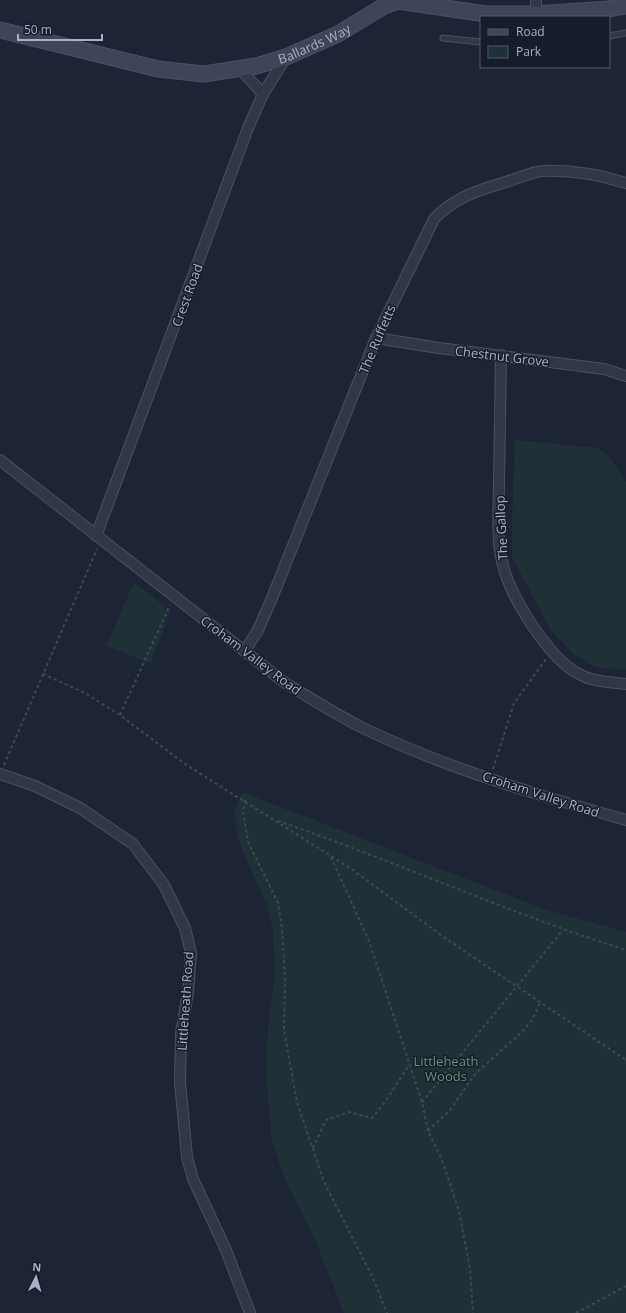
<svg xmlns="http://www.w3.org/2000/svg" width="626" height="1313" viewBox="0 0 626 1313" font-family="'Open Sans',sans-serif">
<style>
.green{fill:#1f3137}
.lines{fill:none;stroke-linecap:round;stroke-linejoin:round}
.lane-casing{stroke:#4b5162;stroke-width:7}
.street-casing{stroke:#4b5162;stroke-width:12}
.secondary-casing{stroke:#4b5162;stroke-width:17}
.path{stroke:#394d52;stroke-width:2;stroke-dasharray:3 3;stroke-linecap:butt}
.lane{stroke:#313747;stroke-width:5}
.street{stroke:#313747;stroke-width:10}
.secondary{stroke:#3e455a;stroke-width:15}
.labels{text-anchor:middle;dominant-baseline:central;stroke-width:3;stroke-linejoin:round;paint-order:stroke}
.street-label{font-size:13px;fill:#aab1c4;stroke:#161c2b}
.park-label{font-size:13px;fill:#619574;stroke:#161c2b}
</style>
<rect width="100%" height="100%" fill="#1d2436"/>
<g class="green">
<polygon points="515,440 598,448 610,458 626,482 626,670 596,667 574,654 550,629 512,557 512,522"/>
<polygon points="134,582 171,611 150,663 106,646"/>
<polygon points="242,792 547,910 626,932 626,1313 344,1313 315,1240 283,1174 272,1142 266,1076 268,1027 275,975 273,931 268,908 241,847 235,825 237,824 234,812"/>
</g>
<g class="lines">
<g class="lane-casing">
<g id="lane">
<polyline points="609,36 626,33"/>
<polyline points="443,38 481,42"/>
</g>
</g>
<g class="street-casing">
<g id="street">
<polyline points="536,0 536,14"/>
<polyline points="240,69 263,94"/>
<polyline points="376,338 439,348 604,369 626,376"/>
<path d="M 501,355 C 500,398 500,440 499,483 C 499,508 496,536 502,561 C 508,594 549,659 579,674 C 593,682 610,682 626,684"/>
<path d="M 0,460 L 284,682 C 310,698 335,714 363,728 C 446,768 537,795 626,820"/>
<polyline points="96,536 248,128 263,94 286,57"/>
<path d="M 245,651 L 258,630 L 272,598 L 376,338 L 434,219 C 455,196 483,189 512,180 C 522,177 534,171 544,171 C 571,170 600,175 626,183"/>
<polyline points="0,774 35,786 80,808 133,844 164,885 185,928 191,953 188,993 181,1033 180,1082 187,1157 193,1179 226,1250 250,1313"/>
</g>
</g>
<g class="secondary-casing">
<g id="secondary">
<path id="s1" d="M 0,30 L 158,69 L 204,74 L 256,66 L 286,57 L 338,34 L 384,6 L 398,1 L 486,14 L 536,14 L 608,9 L 626,6"/>
</g>
</g>
<g class="path">
<polyline points="43,674 85,693 120,715 185,764 350,868 445,938 626,1060"/>
<polyline points="120,715 170,605"/>
<polyline points="4,765 97,549"/>
<polyline points="493,769 514,703 546,659"/>
<polyline points="245,800 243,811 248,842 278,903 282,928 285,977 284,1030 297,1102 324,1182 373,1278 387,1313"/>
<path d="M 278,821 C 395,861 508,913 626,950"/>
<polyline points="331,857 369,941 422,1102 428,1131 442,1160 459,1211 470,1269 473,1313"/>
<polyline points="422,1102 563,930"/>
<polyline points="428,1131 451,1109 475,1074 521,1033 532,1020 540,1003"/>
<polyline points="313,1148 326,1120 349,1112 372,1118 385,1102 409,1065"/>
<polyline points="576,1313 626,1286"/>
</g>
<use href="#lane" class="lane"/>
<use href="#street" class="street"/>
<use href="#secondary" class="secondary"/>
</g>
<g class="labels">
<g class="street-label">
<text stroke="none"><textPath href="#s1" startOffset="324">Ballards Way</textPath></text>
<text transform="translate(187 295) rotate(-70)">Crest Road</text>
<text transform="translate(377 339) rotate(-67)">The Ruffetts</text>
<text transform="translate(502 356) rotate(7)">Chestnut Grove</text>
<text transform="translate(501 528) rotate(-93)">The Gallop</text>
<text transform="translate(251 655) rotate(37)">Croham Valley Road</text>
<text transform="translate(541 794) rotate(18)">Croham Valley Road</text>
<text transform="translate(185 1001) rotate(-86)">Littleheath Road</text>
</g>
<g class="park-label">
<text x="446" y="1061">Littleheath<tspan x="446" dy="15">Woods</tspan></text>
</g>
</g>
<rect x="480" y="16" width="130" height="52" fill="#161c2b" stroke="#515868"/>
<rect x="488" y="29" width="20" height="6" fill="#3e455a" stroke="#515868"/>
<text x="516" y="36" font-size="12" fill="#aab1c4">Road</text>
<rect x="488" y="46" width="20" height="12" fill="#1f3137" stroke="#515868"/>
<text x="516" y="56" font-size="12" fill="#aab1c4">Park</text>
<g transform="translate(36 1277) rotate(5)" stroke="#161c2b" stroke-width="3" paint-order="stroke">
<path d="M0-3L7 15L0 10L-7 15Z" fill="#aab1c4"/>
<text y="-6" font-size="11" font-weight="bold" text-anchor="middle" fill="#aab1c4">N</text>
</g>
<path d="M18 34v6h84v-6" fill="none" stroke="#aab1c4" stroke-width="2"/>
<text x="24" y="34" font-size="12" fill="#aab1c4" stroke="#161c2b" stroke-width="3" paint-order="stroke">50 m</text>
</svg>
